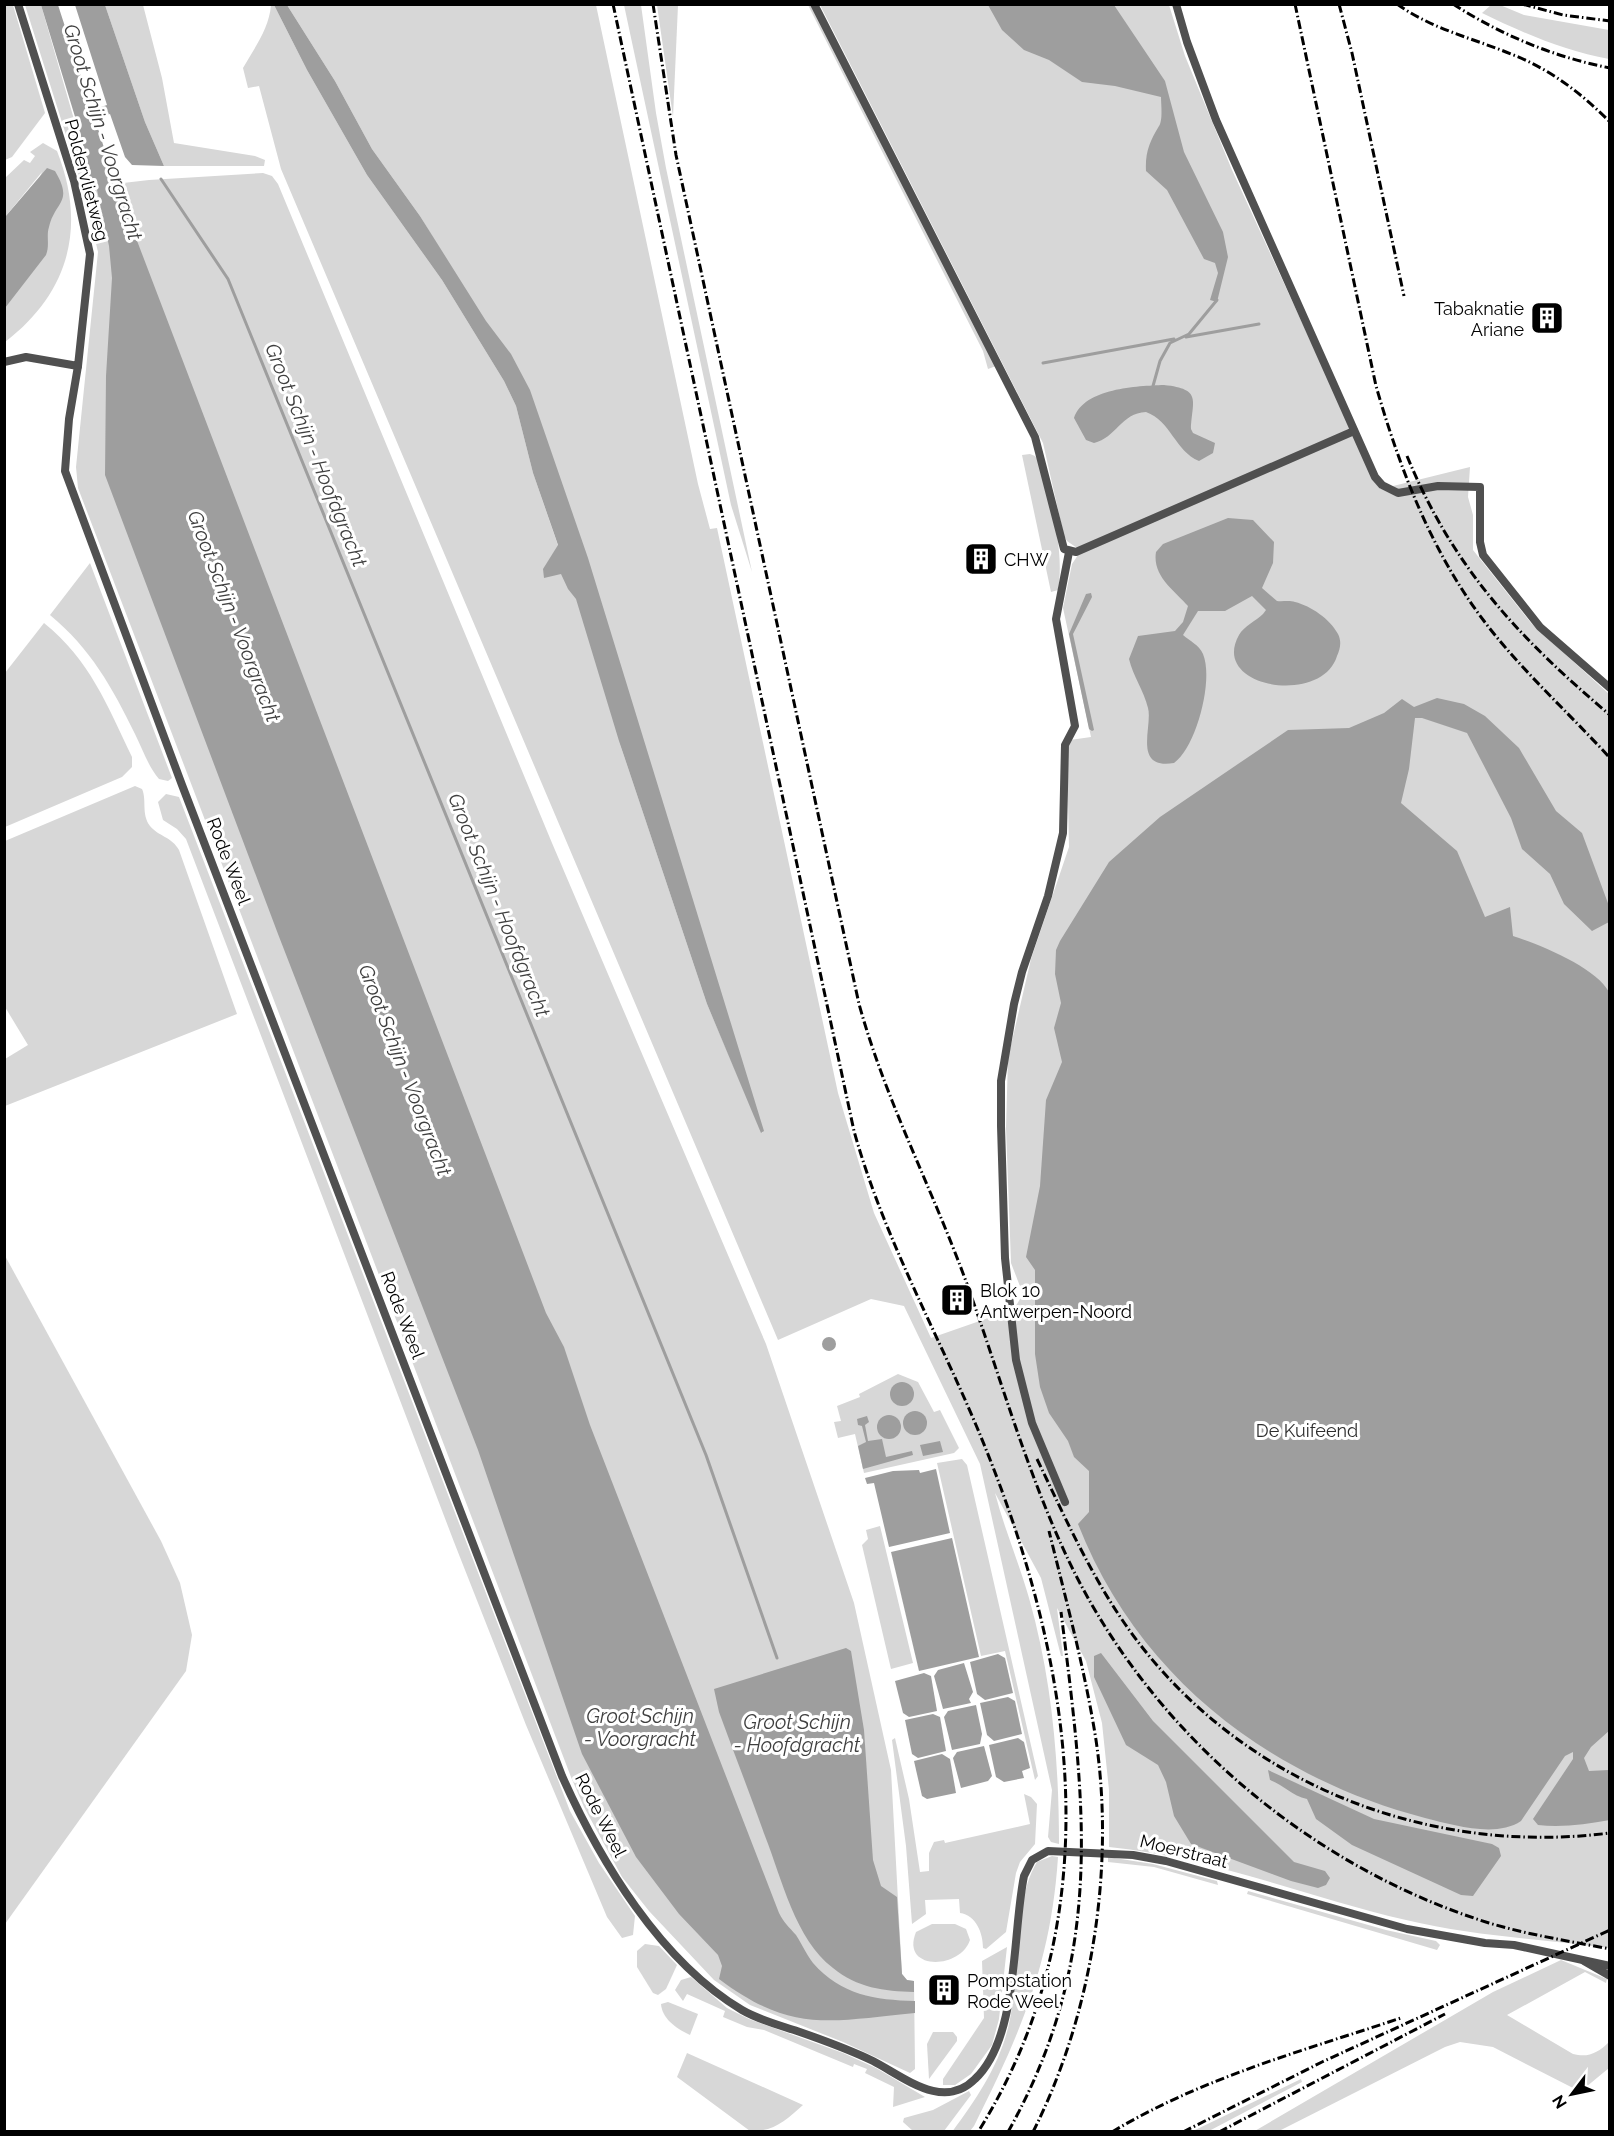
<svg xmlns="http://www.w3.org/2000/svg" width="1614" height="2136" viewBox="0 0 1614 2136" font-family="Raleway,sans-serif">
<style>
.green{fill:#d7d7d7;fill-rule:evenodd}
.water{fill:#9e9e9e}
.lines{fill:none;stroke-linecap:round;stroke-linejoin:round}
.stream{stroke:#9e9e9e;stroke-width:3}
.street{stroke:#505050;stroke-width:8}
.rail{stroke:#000;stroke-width:3;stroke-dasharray:9 3 1.5 3;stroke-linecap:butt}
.labels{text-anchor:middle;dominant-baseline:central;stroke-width:6;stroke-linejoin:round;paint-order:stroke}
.street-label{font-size:18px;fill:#000;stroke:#fff}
.poi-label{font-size:18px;fill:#000;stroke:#fff;text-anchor:start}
.park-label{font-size:18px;fill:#2e2e2e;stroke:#fff}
.water-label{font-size:20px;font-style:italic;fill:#3f3f3f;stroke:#fff}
</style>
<rect width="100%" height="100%" fill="#fff"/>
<g class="green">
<polygon points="4,5 13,5 45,113 12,157 5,160"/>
<polygon points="25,5 41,5 84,154 97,186 149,180 263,173 272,176 278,184 552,843 766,1344 854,1603 891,1770 902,1974 907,1980 914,1981 915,2069 910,2073 843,2042 750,2005 714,1980 649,1911 622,1877 584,1807 571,1777 78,488 76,467 98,252 83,189"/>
<polygon points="105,5 143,5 162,78 174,143 255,156 265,160 264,166 164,166 145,122"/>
<path d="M 271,5 L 274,5 L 307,70 L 367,175 L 442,280 L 504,381 L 516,406 L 533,473 L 564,563 L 542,444 L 446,259 L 420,216 L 372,149 L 335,81 L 287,5 L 596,5 L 698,484 L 710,529 L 717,528 L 838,1093 L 874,1213 L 931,1338 L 1014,1309 L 1023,1294 L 1011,1263 L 1006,1128 L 1008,1058 L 1031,959 L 1069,847 L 1067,758 L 1070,740 L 1091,737 L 1063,608 L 1072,564 L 1078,555 L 1077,548 L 1067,541 L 1064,536 L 1043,443 L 820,5 L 1169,5 L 1185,56 L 1232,170 L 1376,484 L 1381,489 L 1470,467 L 1468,497 L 1473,515 L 1473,550 L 1531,623 L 1609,694 L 1609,1948 C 1542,1939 1472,1936 1406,1920 C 1306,1897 1212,1857 1109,1847 L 1109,1790 L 1102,1723 L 1086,1661 L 1057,1608 L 1063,1656 L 1061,1656 L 1041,1578 L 995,1493 C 1004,1528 1019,1563 1029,1598 C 1052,1679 1059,1761 1059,1844 L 1051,1842 L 1048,1837 L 1052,1790 L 980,1464 L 904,1306 L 871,1299 L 778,1340 L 281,169 L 259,86 L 248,88 L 243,68 C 255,47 269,29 271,5 ZM 619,741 L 745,1073 L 763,1131 L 762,1133 L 707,1004 Z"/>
<polygon points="624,5 641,5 656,113 666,168 752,572 731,505"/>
<polygon points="657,5 678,5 673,117"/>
<polygon points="808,5 811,5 996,366 988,369 983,351"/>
<path d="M 1491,5 L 1500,5 L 1524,15 L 1609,30 L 1609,59 C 1565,51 1523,33 1482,13 Z"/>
<path d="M 43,143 L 57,151 C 87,227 69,293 5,342 L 4,257 L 42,172 L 5,217 L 5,178 L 24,160 L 30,163 L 35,156 L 30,152 Z"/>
<path d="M 1030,454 L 1035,456 L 1042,466 C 1050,506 1065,548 1058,590 L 1051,592 L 1022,455 Z"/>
<path d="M 90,563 L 172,778 L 168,781 L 159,779 C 148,766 143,750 135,734 C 112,687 91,649 50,615 Z"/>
<path d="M 44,623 C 90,660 107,705 132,757 L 132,767 L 122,777 L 5,827 L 5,673 Z"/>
<path d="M 135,786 L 142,789 C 147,800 141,814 150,826 C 158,836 172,837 179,850 L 237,1014 L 5,1106 L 5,1059 L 28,1045 L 5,1007 L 5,841 Z"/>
<polygon points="166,794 179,797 570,1811 599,1863 635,1916 633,1935 622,1938 607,1917 526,1725 454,1542 186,839 177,829 163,820 158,802"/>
<polygon points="4,1254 161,1541 180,1583 192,1635 186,1671 5,1924"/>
<polygon points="898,1374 918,1382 934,1412 940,1410 959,1448 954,1453 864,1473 855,1434 838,1438 834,1422 841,1421 837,1406 860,1397 859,1394"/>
<polygon points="962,1459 967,1465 1038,1776 1035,1780 1005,1651 981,1656 937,1463"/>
<polygon points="880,1526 913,1663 891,1669 862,1545 868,1539 866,1530"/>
<path d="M 895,1738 L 909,1799 L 920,1872 L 929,1871 L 929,1853 L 934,1842 L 944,1840 L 945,1843 L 1030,1824 L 1024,1794 L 1031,1797 L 1037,1804 L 1035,1844 L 1020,1862 L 1016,1873 L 1006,1932 L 986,1949 L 983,1948 C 983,1933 976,1915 960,1913 L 959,1899 L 925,1900 L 926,1914 L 912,1924 L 906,1846 L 892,1740 Z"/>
<path d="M 1052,1856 L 1058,1857 C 1051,1963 1021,2032 974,2126 L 970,2131 L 952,2132 C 978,2097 1002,2061 1010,2019 C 1019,1975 1014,1898 1037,1862 Z"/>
<polygon points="1108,1857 1153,1864 1217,1881 1218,1885 1154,1867 1108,1862"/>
<polygon points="1248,1891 1386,1930 1436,1941 1440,1945 1437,1950 1247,1894"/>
<path d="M 932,1924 L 955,1924 L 966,1929 L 970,1940 C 960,1970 900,1971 916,1932 Z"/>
<polygon points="645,1944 659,1946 677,1965 666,1989 658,1995 653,1993 637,1967 637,1951"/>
<polygon points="1007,1947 999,2019 992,2045 971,2074 955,2085 943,2085 943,2079 984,2018 982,1961"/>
<path d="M 1561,1960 L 1607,1979 L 1606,1983 L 1585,1972 L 1507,2015 L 1573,2054 C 1588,2058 1598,2053 1609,2042 L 1609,2068 L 1586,2087 L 1573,2088 L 1493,2047 L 1460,2042 L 1445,2047 L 1279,2131 L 1253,2132 L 1493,1992 Z"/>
<polygon points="691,1977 727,2008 749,2019 843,2053 876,2068 925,2097 893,2107 894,2087 865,2073 867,2069 854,2064 853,2067 764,2030 747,2027 723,2017 725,2011 687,1994 683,2001 675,1990 681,1980"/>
<path d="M 668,2002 L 698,2014 L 690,2035 C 677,2029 662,2019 661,2004 Z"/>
<polygon points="933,2032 953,2032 957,2037 957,2041 929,2079 927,2044"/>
<path d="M 687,2053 L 803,2105 C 786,2120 774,2132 750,2131 L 677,2077 Z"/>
<polygon points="1301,2079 1302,2082 1209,2131 1193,2131"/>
<polygon points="969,2091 971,2095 944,2131 913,2131 903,2122 904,2118 933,2110"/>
</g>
<g class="water">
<path d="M 41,5 L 58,5 L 92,110 L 107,105 L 75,5 L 105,5 L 145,122 L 164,166 L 132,165 L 125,157 L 110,114 L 95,119 L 115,183 L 546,1313 L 564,1347 L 590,1425 L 779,1913 C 784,1923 789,1927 796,1935 C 802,1944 806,1954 813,1963 C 841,1995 875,2000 915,2001 L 915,2013 C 831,2021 792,2034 719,1979 L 722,1966 L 718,1955 L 679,1914 L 636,1857 L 582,1754 L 478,1450 L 278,934 L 105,475 L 106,376 L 112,278 L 109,246 L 96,185 L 90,183 L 82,159 L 83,143 Z"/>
<polygon points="274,5 287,5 335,81 372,149 420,216 486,321 511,354 530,390 588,558 764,1131 761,1133 707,1004 619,741 576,599 568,589 561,574 544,578 543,569 558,545 533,473 516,406 504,381 442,280 367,175 307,70"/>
<path d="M 988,5 L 1114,5 L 1165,81 L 1184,152 L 1223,232 L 1228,257 L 1217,302 L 1210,300 L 1218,273 L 1215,263 L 1204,259 L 1167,190 L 1146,171 C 1145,152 1150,141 1159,126 C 1163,120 1161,104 1161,97 L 1115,86 L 1082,82 L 1049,60 L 1024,50 L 1002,30 Z"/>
<path d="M 47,168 L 55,171 C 74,203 55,201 49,227 C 46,236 50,245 46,255 L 5,308 L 5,217 Z"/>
<path d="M 1164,385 C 1203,389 1192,401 1191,429 L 1193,433 L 1215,443 L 1213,453 L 1199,461 C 1175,451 1171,421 1146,412 C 1121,413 1116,438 1094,443 L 1086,440 L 1074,418 C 1084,388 1137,386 1164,385 Z"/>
<path d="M 1228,518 L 1253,520 L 1274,542 L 1273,563 L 1262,588 L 1277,601 C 1282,602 1289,600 1295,602 C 1311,606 1330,619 1338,634 C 1342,642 1340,649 1337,656 C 1322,706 1209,688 1239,635 C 1244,626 1256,621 1263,614 L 1266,610 L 1252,596 L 1225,611 L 1198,611 L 1183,635 C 1190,641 1199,645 1203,654 C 1214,680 1196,748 1174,763 C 1132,770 1153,726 1148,708 C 1144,691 1133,676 1129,659 L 1138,636 L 1175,631 L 1183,622 L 1188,606 C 1175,591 1152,576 1156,552 L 1163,544 Z"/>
<polygon points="1091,593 1092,597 1073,634 1094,730 1092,731 1089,729 1069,634 1086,594"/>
<path d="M 1437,698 L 1464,704 L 1485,716 L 1519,748 L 1556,811 L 1582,833 L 1609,906 L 1609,922 L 1592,931 L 1564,904 L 1550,874 L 1522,849 L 1511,818 L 1467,733 L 1422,718 L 1415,718 L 1409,769 L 1401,803 L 1457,851 L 1485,917 L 1510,907 L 1513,936 C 1539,944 1597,968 1609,992 L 1610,1730 L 1591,1747 L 1584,1758 L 1589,1771 L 1609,1770 L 1610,1820 C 1586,1824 1562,1828 1538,1825 L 1533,1819 L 1573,1759 L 1573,1752 L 1565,1756 L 1521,1821 C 1496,1838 1453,1825 1425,1818 C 1269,1777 1138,1677 1078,1524 L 1089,1512 L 1089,1471 L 1074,1457 L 1068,1441 L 1049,1413 L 1040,1387 L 1035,1354 L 1035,1270 L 1026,1257 L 1040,1186 L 1046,1100 L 1062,1062 L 1054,1028 L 1061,1003 L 1055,974 L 1056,950 L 1060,941 L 1109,862 L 1160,817 L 1288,730 L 1349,728 L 1384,713 L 1402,699 L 1414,707 Z"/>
<circle cx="829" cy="1344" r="7"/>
<circle cx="902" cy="1394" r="12"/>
<circle cx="915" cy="1423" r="12"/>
<circle cx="889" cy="1427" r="12"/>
<polygon points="867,1416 869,1422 865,1425 868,1441 882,1439 886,1457 912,1451 913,1455 863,1469 858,1446 866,1442 862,1426 858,1425 857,1419"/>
<polygon points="940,1441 943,1452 923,1456 920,1445"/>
<polygon points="936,1469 950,1533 889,1547 874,1483 867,1484 865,1478 893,1471 919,1470 920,1473"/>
<polygon points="952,1538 979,1657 919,1671 891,1552"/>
<path d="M 846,1648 L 851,1651 L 864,1730 L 873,1860 L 881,1886 L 897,1897 L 902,1974 L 907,1980 L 914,1981 L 914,1992 C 884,1991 857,1988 833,1968 C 795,1939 782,1879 765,1836 C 750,1794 734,1753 719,1712 L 714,1689 Z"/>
<polygon points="1101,1653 1153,1721 1294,1862 1325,1871 1330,1878 1326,1885 1318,1888 1291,1881 1191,1844 1174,1816 1166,1782 1158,1765 1126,1745 1094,1677 1094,1656"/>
<polygon points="998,1654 1005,1658 1013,1693 985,1700 977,1694 970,1662"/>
<polygon points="964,1663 973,1692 969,1699 971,1703 943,1709 934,1676 938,1670"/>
<polygon points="924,1673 931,1676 937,1711 909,1717 903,1713 895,1681"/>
<polygon points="1008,1697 1015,1701 1022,1734 994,1741 987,1735 980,1703"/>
<polygon points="976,1705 982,1734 980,1744 952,1750 944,1717 948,1711"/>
<polygon points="933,1714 940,1717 946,1751 918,1758 912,1754 905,1720"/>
<polygon points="1018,1738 1024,1742 1030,1768 1022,1771 1024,1778 1004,1782 996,1777 989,1745"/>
<polygon points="984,1746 992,1776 988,1781 961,1788 953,1758 957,1752"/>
<polygon points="942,1754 950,1759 956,1793 927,1799 922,1796 914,1761"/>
<path d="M 1268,1770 L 1374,1819 L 1492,1844 L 1499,1848 L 1501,1856 L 1473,1896 L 1461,1895 L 1352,1845 L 1316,1819 L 1307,1799 C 1292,1796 1284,1785 1270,1780 Z"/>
</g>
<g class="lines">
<g class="stream">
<polyline points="161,179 228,279 706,1455 777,1658"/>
<polyline points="1186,337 1259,324"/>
<polyline points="1043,363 1174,339"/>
<polyline points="1153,386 1160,361 1170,343 1189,334 1217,300"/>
</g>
<g class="street">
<polyline points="814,4 1035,437 1064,549 1076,552 1354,431"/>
<polyline points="1176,4 1187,42 1216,120 1375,477 1382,485 1398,493 1438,486 1480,487 1480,542 1483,555 1540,627 1610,688"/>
<polyline points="4,362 26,357 78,366 90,254 74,181 18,4"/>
<path d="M 78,366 L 69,419 L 65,471 L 182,785 L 562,1776 C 600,1861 660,1961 742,2010 C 759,2020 779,2025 797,2031 C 823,2040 848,2049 873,2061 C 904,2077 943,2111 975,2079 C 1019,2038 1012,1934 1024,1876 L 1032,1860 L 1048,1851 L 1133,1855 L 1166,1861 L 1407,1929 L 1485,1943 L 1514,1945 L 1610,1966"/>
<polyline points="1065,1502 1032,1423 1016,1360 1005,1258 1001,1126 1001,1081 1014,1004 1022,972 1048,896 1063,833 1065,745 1075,726 1056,619 1069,552"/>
<polyline points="1584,1961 1610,1976"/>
</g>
<g class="rail">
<path d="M 613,4 L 854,1131 C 883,1235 934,1326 976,1425 C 1072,1653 1117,1910 978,2132"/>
<path d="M 653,4 L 676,155 L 859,1004 C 886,1102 934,1192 968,1287 C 1000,1376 1026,1469 1066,1555 C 1147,1729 1307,1866 1489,1923 C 1529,1935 1569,1941 1610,1949"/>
<path d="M 1295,4 L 1376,386 C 1400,469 1431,551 1484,621 C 1521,670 1568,712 1610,758"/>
<polyline points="1339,4 1352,53 1404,296"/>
<path d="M 1397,4 C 1432,29 1472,38 1511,54 C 1550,69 1581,93 1610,122"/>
<path d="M 1453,4 C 1501,35 1554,57 1610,68"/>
<polyline points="1522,4 1563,15 1610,21"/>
<path d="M 1407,456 C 1453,568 1519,638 1610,715"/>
<path d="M 1037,1459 C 1064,1515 1089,1572 1125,1624 C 1233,1780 1423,1857 1610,1833"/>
<path d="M 1008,2132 C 1107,1955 1085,1803 1061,1612"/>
<path d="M 1033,2132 C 1092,2015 1115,1869 1096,1740 C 1085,1670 1066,1600 1049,1531"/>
<path d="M 1112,2132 C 1202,2078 1302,2051 1401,2018"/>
<polyline points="1183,2132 1322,2062 1610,1930"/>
<polyline points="1219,2132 1445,2014"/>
</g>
</g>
<defs>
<g id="building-square" transform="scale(1.725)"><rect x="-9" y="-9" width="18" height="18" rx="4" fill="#000" stroke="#fff"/><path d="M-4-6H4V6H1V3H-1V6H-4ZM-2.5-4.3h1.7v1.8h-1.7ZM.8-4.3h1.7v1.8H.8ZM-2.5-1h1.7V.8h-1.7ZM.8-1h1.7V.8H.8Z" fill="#fff"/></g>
</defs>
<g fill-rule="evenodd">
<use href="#building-square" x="1547" y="318"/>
<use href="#building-square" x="981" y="559"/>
<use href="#building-square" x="957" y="1300"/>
<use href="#building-square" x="944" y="1990"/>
</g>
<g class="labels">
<g class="street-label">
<text transform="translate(87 180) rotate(75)">Poldervlietweg</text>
<text transform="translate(229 861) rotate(69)">Rode Weel</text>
<text transform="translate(403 1315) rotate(69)">Rode Weel</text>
<text transform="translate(601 1815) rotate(63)">Rode Weel</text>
<text transform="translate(1184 1851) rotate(14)">Moerstraat</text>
</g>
<g class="poi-label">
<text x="1524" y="308" text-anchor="end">Tabaknatie<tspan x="1524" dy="21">Ariane</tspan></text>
<text x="1004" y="559">CHW</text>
<text x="980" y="1290">Blok 10<tspan x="980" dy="21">Antwerpen-Noord</tspan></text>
<text x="967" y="1980">Pompstation<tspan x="967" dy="21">Rode Weel</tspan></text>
</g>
<g class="park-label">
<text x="1307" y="1430">De Kuifeend</text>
</g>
<g class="water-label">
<text transform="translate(103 132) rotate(73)">Groot Schijn - Voorgracht</text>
<text transform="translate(316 455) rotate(68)">Groot Schijn - Hoofdgracht</text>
<text transform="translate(234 616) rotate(69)">Groot Schijn - Voorgracht</text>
<text transform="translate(499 905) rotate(68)">Groot Schijn - Hoofdgracht</text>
<text transform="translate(405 1070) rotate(69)">Groot Schijn - Voorgracht</text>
<text x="640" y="1716">Groot Schijn<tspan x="640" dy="23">- Voorgracht</tspan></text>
<text x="797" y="1722">Groot Schijn<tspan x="797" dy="23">- Hoofdgracht</tspan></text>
</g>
</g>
<rect width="1614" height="2136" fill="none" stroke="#000000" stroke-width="12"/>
<g transform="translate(1572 2094) rotate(238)" stroke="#ffffff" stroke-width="4.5" paint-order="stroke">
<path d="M0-4.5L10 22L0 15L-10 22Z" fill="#000000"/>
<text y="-9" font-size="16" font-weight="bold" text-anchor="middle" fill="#000000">N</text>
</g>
</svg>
